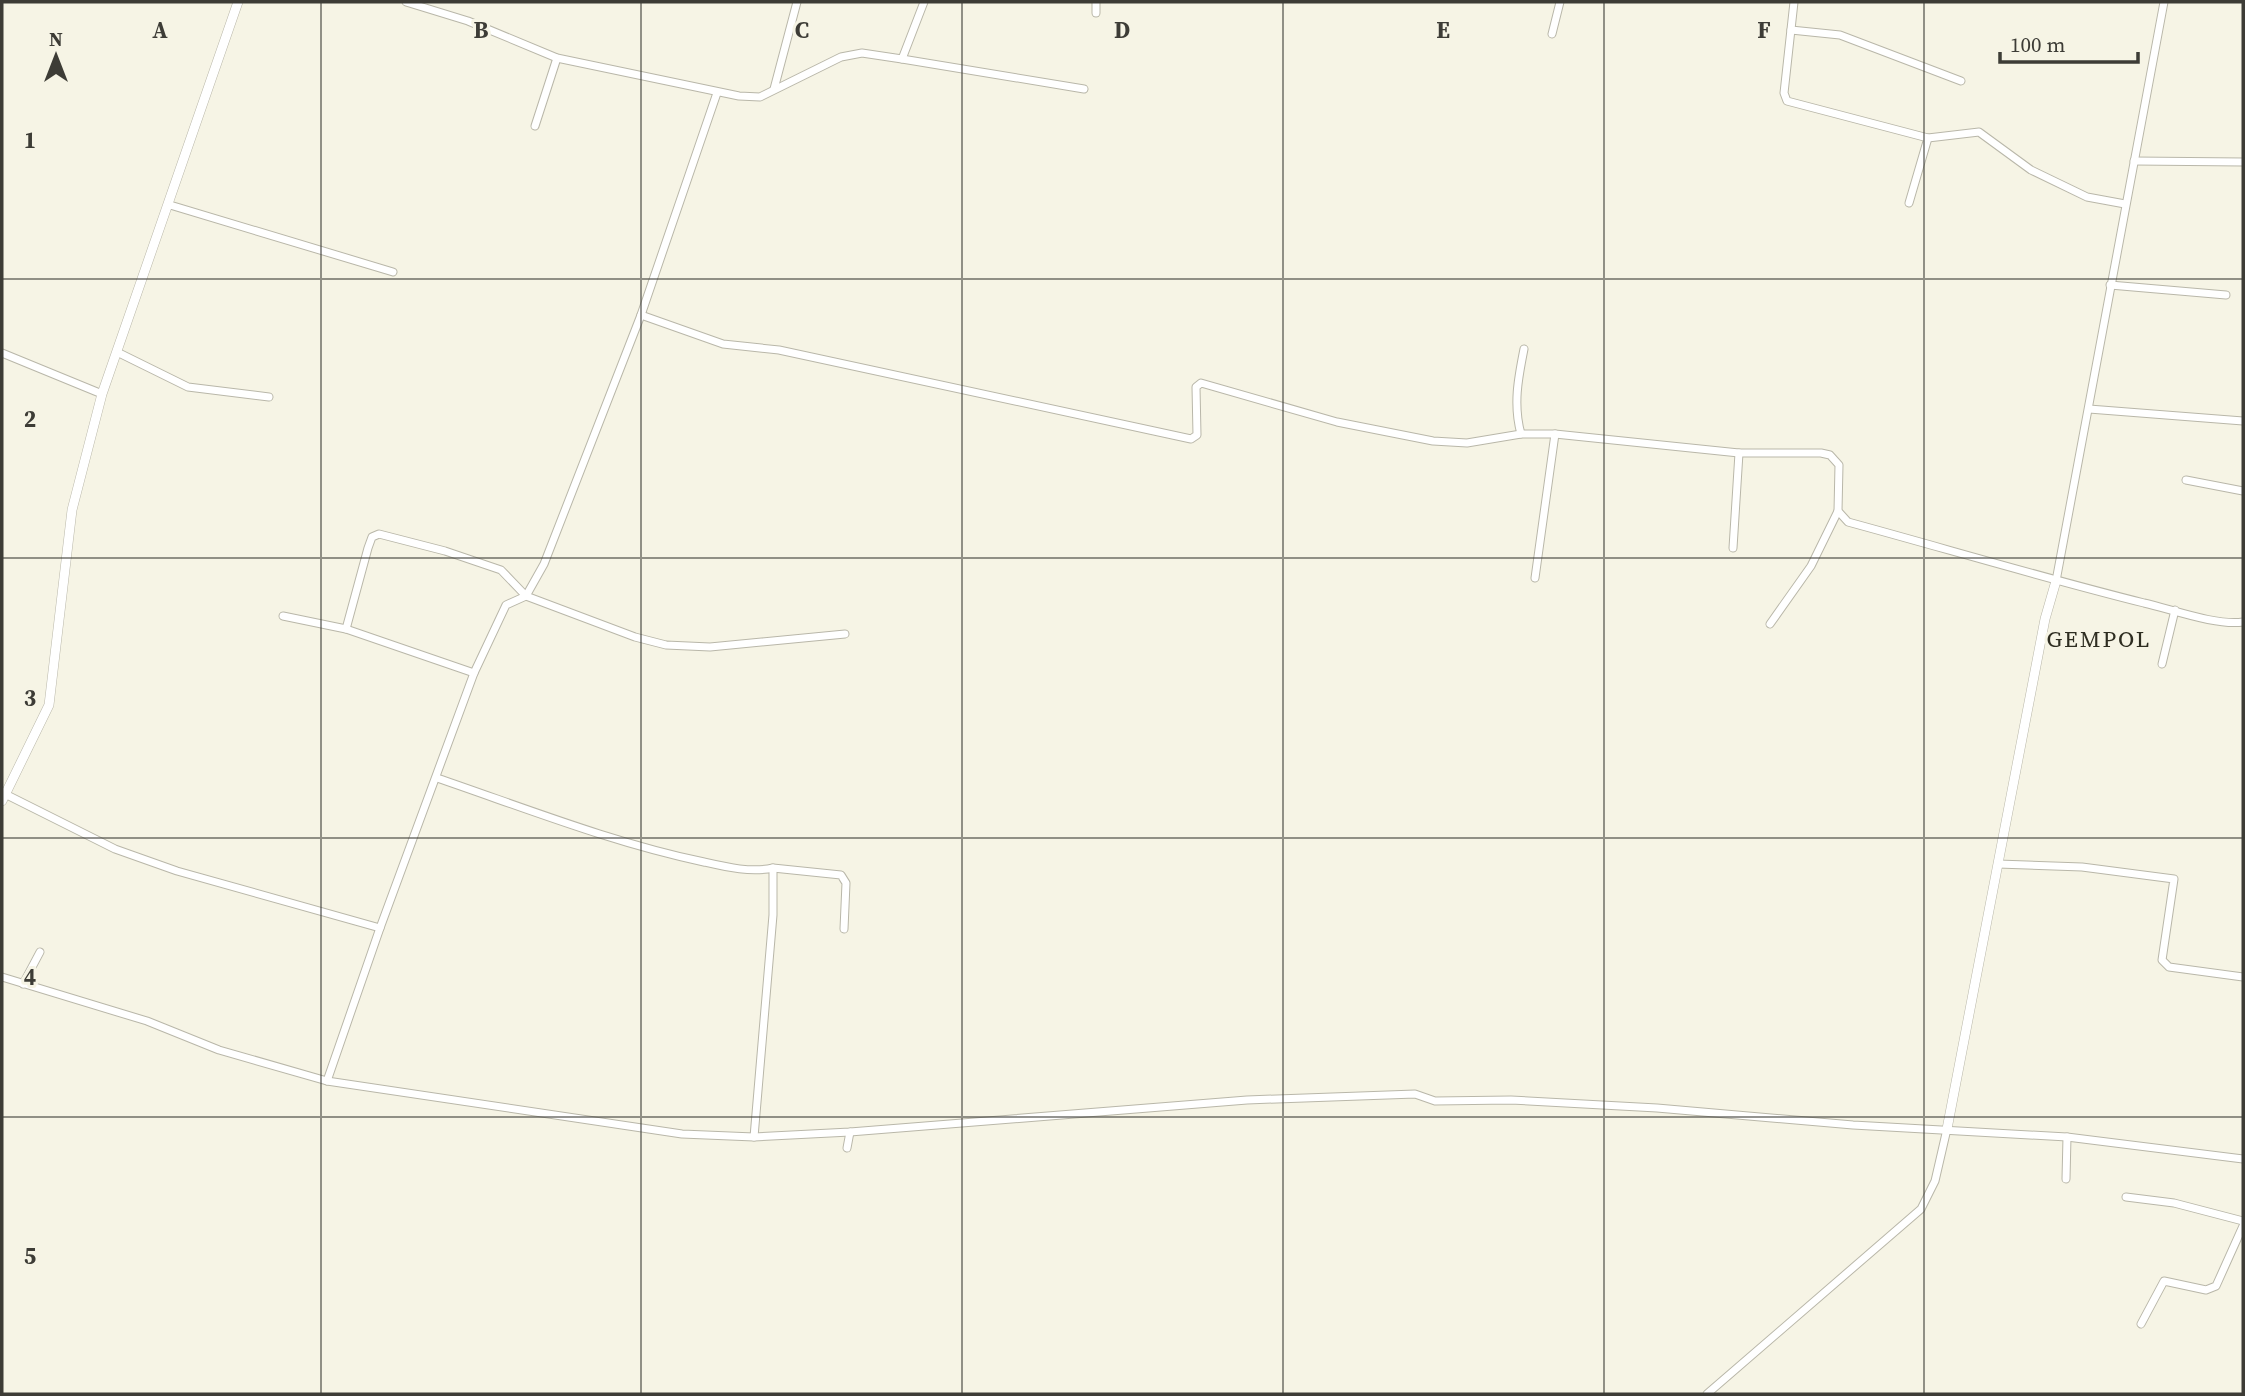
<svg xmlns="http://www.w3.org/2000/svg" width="2245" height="1396" viewBox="0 0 2245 1396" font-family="'Source Serif 4',serif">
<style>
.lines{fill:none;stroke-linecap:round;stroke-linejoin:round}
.minor-casing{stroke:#b9b7a9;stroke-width:9}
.tertiary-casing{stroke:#b9b7a9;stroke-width:10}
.minor{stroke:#fff;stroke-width:7}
.tertiary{stroke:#fff;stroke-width:9}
.grid{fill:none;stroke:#3d3c36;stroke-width:2;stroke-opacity:0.55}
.labels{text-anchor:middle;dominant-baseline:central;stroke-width:6;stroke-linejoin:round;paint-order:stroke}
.quarter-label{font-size:23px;letter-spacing:2px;fill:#2e2d21;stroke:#f6f4e5}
.grid-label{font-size:23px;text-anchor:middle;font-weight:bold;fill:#3d3c36;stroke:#f6f4e5;stroke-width:6;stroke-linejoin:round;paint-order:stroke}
</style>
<rect width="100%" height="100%" fill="#f6f4e5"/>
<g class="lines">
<g class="minor-casing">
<g id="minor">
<polyline points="406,2 468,21 557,58 739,96 760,97 841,57 862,53 902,59 924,2"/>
<polyline points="1794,2 1784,93 1787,101 1928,138 1979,132 2031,170 2087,197 2125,204"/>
<polyline points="1096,13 1096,2"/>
<polyline points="1791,30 1840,35 1961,81"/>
<polyline points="1552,34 1560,2"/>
<polyline points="902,59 1084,89"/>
<polyline points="774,89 797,2"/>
<polyline points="535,126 557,58"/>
<polyline points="2134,161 2243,162"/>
<polyline points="1909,203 1928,138"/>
<polyline points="170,205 393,272"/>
<polyline points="2110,285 2226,295"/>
<path d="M 641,315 L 723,344 L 779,350 L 1191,439 L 1197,435 L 1196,387 L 1201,383 L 1337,422 L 1433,441 L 1467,443 L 1521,434 L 1555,434 L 1739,453 L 1821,453 L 1830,455 L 1839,465 L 1838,511 L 1848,522 C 1947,549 2044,578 2144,603 C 2171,609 2216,626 2243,622"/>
<polyline points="2,353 102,394"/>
<polyline points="119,353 188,387 269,397"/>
<polyline points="2089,409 2243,421"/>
<path d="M 1521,434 C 1513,405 1518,379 1524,349"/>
<polyline points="2186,480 2243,491"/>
<polyline points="1733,548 1739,453"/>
<polyline points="1535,578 1555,434"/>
<polyline points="2056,581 2164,2"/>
<polyline points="283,616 346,629 474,673"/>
<polyline points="1770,624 1811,566 1838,511"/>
<polyline points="346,629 368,548 372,537 379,534 445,551 501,570 526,596 635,637 666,645 710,647 845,634"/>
<polyline points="2162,664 2175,610"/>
<path d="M 437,778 C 525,808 613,843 704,862 C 726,867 751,873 773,868 L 773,915 L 754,1137"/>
<polyline points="5,794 115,849 177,871 380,928"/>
<polyline points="1998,864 2082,867 2174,879 2162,960 2169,967 2243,977"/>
<polyline points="773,868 841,875 846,883 844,929"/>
<polyline points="2,977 147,1021 219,1050 327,1081 682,1134 754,1137 850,1132 1247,1100 1415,1094 1435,1101 1511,1100 1657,1108 1853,1125 2067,1137 2243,1159"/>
<polyline points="23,984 40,952"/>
<polyline points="327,1081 380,928 474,673 506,605 526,596 544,564 641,315 717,93"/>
<polyline points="847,1148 850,1132"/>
<polyline points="2066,1179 2067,1137"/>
<polyline points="2126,1197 2174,1203 2243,1221"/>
<polyline points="2141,1324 2164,1281 2206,1290 2216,1286 2243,1226"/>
<polyline points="1707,1394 1921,1209 1935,1181 1947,1129"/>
</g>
</g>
<g class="tertiary-casing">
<g id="tertiary">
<polyline points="2,801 49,705 72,510 102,394 238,2"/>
<polyline points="1947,1129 2045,619 2056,581"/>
</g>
</g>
<use href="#minor" class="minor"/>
<use href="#tertiary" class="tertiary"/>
</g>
<path class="grid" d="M 321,2 L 321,1394M 641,2 L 641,1394M 962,2 L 962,1394M 1283,2 L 1283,1394M 1604,2 L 1604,1394M 1924,2 L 1924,1394M 2,279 L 2243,279M 2,558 L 2243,558M 2,838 L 2243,838M 2,1117 L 2243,1117"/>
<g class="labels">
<g class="quarter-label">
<text x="2099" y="639">GEMPOL</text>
</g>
</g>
<g class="grid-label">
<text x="160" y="38">A</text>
<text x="481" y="38">B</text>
<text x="802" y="38">C</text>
<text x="1122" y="38">D</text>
<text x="1443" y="38">E</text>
<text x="1764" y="38">F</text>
<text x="30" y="148">1</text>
<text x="30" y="427">2</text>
<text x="30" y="706">3</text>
<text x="30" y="985">4</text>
<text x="30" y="1264">5</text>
</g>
<rect width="2245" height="1396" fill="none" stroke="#3d3c36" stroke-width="7"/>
<g transform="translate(56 56)" stroke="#f6f4e5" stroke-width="5" paint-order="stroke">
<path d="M0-5L12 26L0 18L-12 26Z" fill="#3d3c36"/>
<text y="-10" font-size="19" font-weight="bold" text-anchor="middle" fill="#3d3c36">N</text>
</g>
<path d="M2000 52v10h138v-10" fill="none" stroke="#3d3c36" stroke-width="3.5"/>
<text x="2010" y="52" font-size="21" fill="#3d3c36" stroke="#f6f4e5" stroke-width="5" paint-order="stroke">100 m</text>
</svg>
